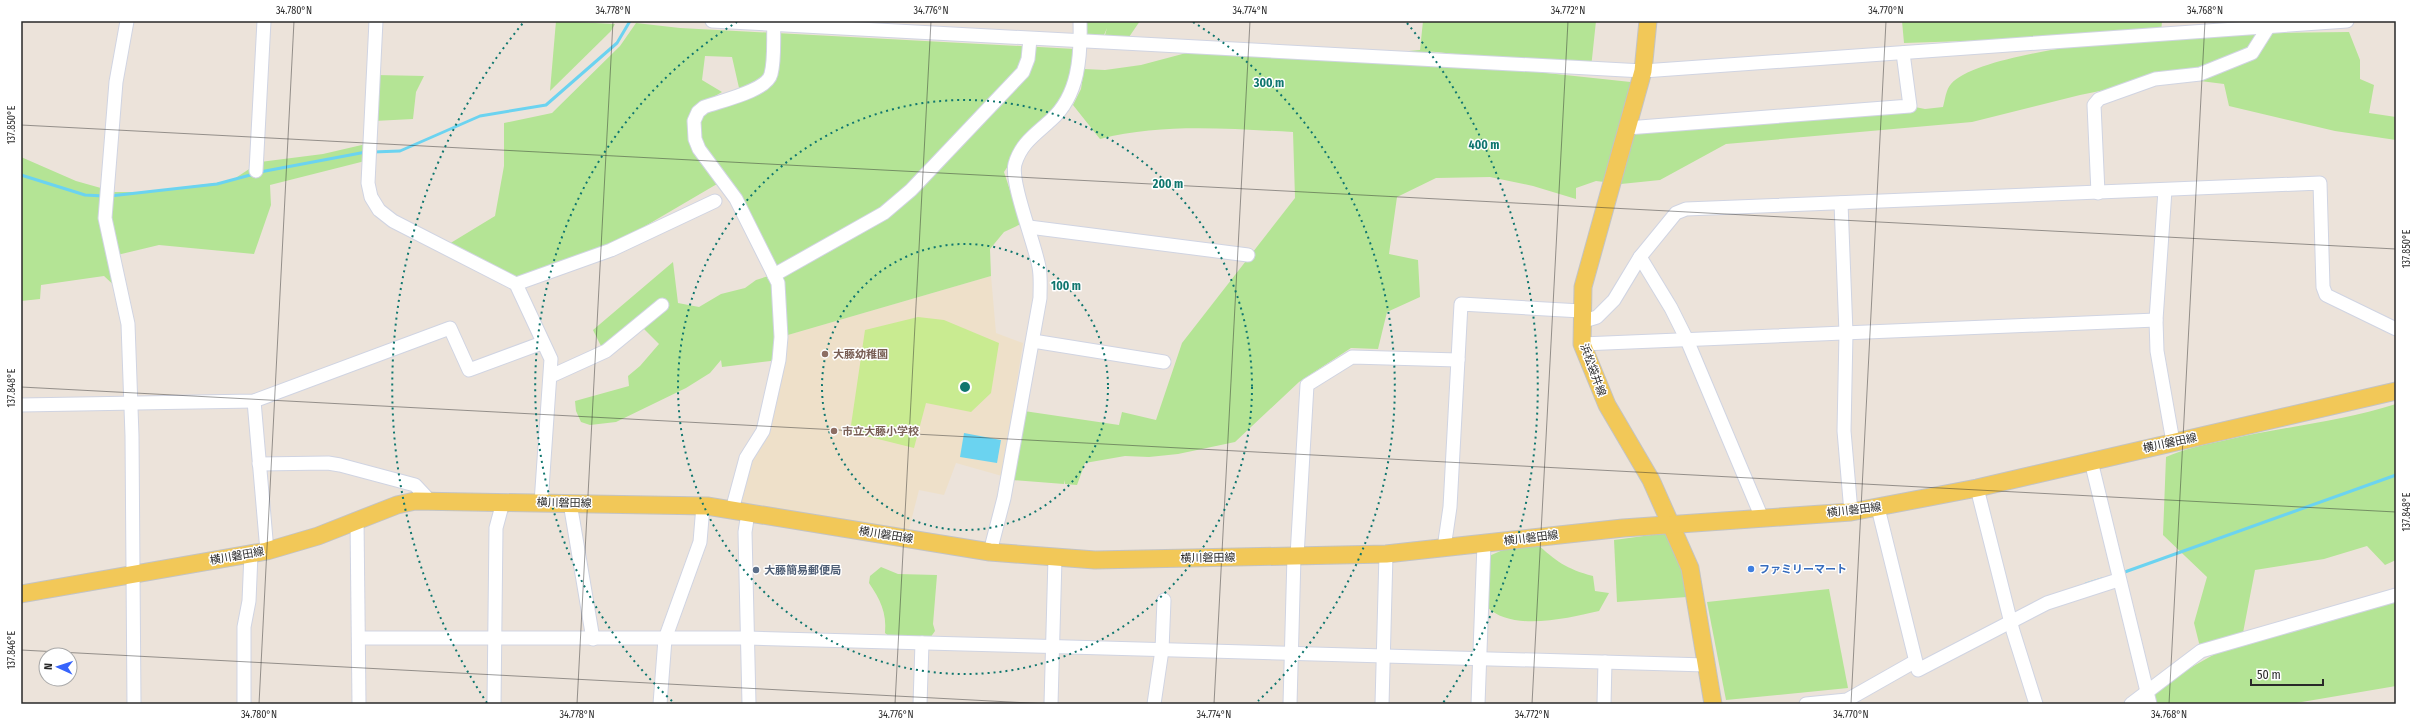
<svg xmlns="http://www.w3.org/2000/svg" width="2417" height="725" viewBox="0 0 2417 725" font-family="'Fira Sans Condensed','Noto Sans JP',sans-serif">
<style>
.education{fill:#eee0c9}
.green{fill:#b4e495}
.pitch{fill:#c9eb91}
.water{fill:#6bd3f0}
.lines{fill:none;stroke-linecap:round;stroke-linejoin:round}
.stream{stroke:#6bd3f0;stroke-width:3}
.minor-casing{stroke:#d0d4e2;stroke-width:15}
.major-casing{stroke:#c3c3c3;stroke-width:19}
.minor{stroke:#fff;stroke-width:13}
.major{stroke:#f2c858;stroke-width:17}
.ticks{fill:none;stroke:#292929;stroke-width:1;stroke-opacity:0.45}
.ring{fill:none;stroke:#0f766e;stroke-width:2;stroke-dasharray:2 4}
.education-dot{fill:#8d6e63;stroke:#fff;stroke-width:1.5}
.shop-dot{fill:#3f7fe0;stroke:#fff;stroke-width:1.5}
.service-dot{fill:#5c6f8a;stroke:#fff;stroke-width:1.5}
.labels{text-anchor:middle;dominant-baseline:central;stroke-width:3;stroke-linejoin:round;paint-order:stroke}
.education-label{font-size:11px;font-weight:bold;fill:#785e54;stroke:#fff;text-anchor:start}
.street-label{font-size:11px;fill:#292929;stroke:#fff}
.shop-label{font-size:11px;font-weight:bold;fill:#366cbe;stroke:#fff;text-anchor:start}
.service-label{font-size:11px;font-weight:bold;fill:#4e5e75;stroke:#fff;text-anchor:start}
.centre{fill:#0f766e;stroke:#fff;stroke-width:2}
.ring-label{font-size:12px;text-anchor:middle;font-weight:bold;fill:#0f766e;stroke:#fff;stroke-width:3;stroke-linejoin:round;paint-order:stroke}
.neatline{fill:none;stroke:#292929;stroke-width:1.5}
.ticks-label{font-size:10px;text-anchor:middle;fill:#292929}
</style>
<rect width="100%" height="100%" fill="#ece3da"/>
<polygon class="education" points="991,276 996,333 1023,343 1002,476 956,463 944,495 919,490 908,533 741,504 781,337"/>
<g class="green">
<polygon points="556,21 615,24 611,31 550,91"/>
<polygon points="1082,21 1140,21 1129,37 1103,42 1107,28 1104,35 1082,34"/>
<path d="M 1423,21 L 1596,21 L 1591,68 L 1426,51 L 1537,72 L 1640,83 L 1627,128 L 1910,106 L 1925,109 L 1943,107 C 1945,100 1946,89 1951,84 C 1976,55 2113,41 2156,35 L 1904,43 L 1902,21 L 2162,21 L 2161,34 L 2349,32 L 2360,60 L 2360,79 L 2374,85 L 2369,113 L 2396,117 L 2396,140 L 2335,131 L 2229,106 L 2224,84 L 2169,77 L 2080,95 L 1972,122 L 1726,144 L 1660,180 L 1621,184 L 1596,181 L 1576,188 L 1576,199 L 1533,186 L 1490,177 L 1436,178 L 1397,197 L 1389,254 L 1418,260 L 1420,297 L 1387,312 L 1378,349 L 1351,348 L 1299,382 L 1235,442 L 1178,454 L 1149,457 L 1125,456 L 1085,463 L 1077,485 L 1065,484 L 1065,480 L 1064,484 L 1012,480 L 1024,411 L 1119,425 L 1122,412 L 1156,420 L 1182,343 L 1295,198 L 1293,132 C 1228,129 1163,123 1100,139 L 1073,105 L 1081,89 L 1084,69 L 1105,70 L 1141,65 L 1205,48 L 1353,56 L 1420,50 Z"/>
<polygon points="636,23 680,28 1075,49 1067,100 1033,128 1004,172 1021,224 1004,232 990,249 991,276 781,337 779,360 722,367 721,360 710,373 686,388 616,422 590,425 581,422 576,411 575,401 629,386 628,376 640,366 659,344 639,324 602,348 593,330 673,262 678,303 699,307 721,294 745,288 756,280 778,273 749,210 724,173 702,148 699,128 702,113 742,101 732,57 705,56 702,80 722,92 691,110 692,147 717,184 630,235 516,284 444,247 495,216 504,166 504,123 552,113 620,46"/>
<polygon points="376,75 424,76 416,92 413,119 374,121"/>
<polygon points="366,144 365,161 270,185 271,205 254,254 159,245 113,256 119,290 104,276 41,285 40,299 21,301 21,157 76,181 115,192 144,192 231,181 260,162 323,154"/>
<path d="M 2396,404 L 2396,560 L 2385,565 L 2367,546 L 2324,559 L 2255,570 L 2242,638 L 2393,595 L 2396,605 L 2396,686 L 2290,704 L 2152,704 L 2147,692 L 2240,640 L 2201,651 L 2194,623 L 2207,577 L 2163,535 L 2166,457 C 2184,449 2203,445 2222,441 C 2280,427 2339,422 2396,404 Z"/>
<polygon points="1666,533 1681,562 1687,597 1617,602 1614,540"/>
<path d="M 1536,543 C 1556,561 1566,569 1593,576 L 1595,591 L 1609,593 L 1599,611 C 1568,618 1512,632 1487,607 L 1489,556 L 1512,546 Z"/>
<path d="M 881,567 L 898,574 L 937,575 L 933,624 L 935,631 L 930,638 L 891,638 L 885,633 C 887,613 880,599 869,583 L 870,576 Z"/>
<polygon points="1829,589 1848,688 1726,700 1707,602"/>
</g>
<polygon class="pitch" points="918,317 944,320 999,343 991,393 971,412 926,403 914,448 850,432 865,330"/>
<polygon class="water" points="964,433 1001,440 997,463 960,457"/>
<g class="lines">
<g class="stream">
<polyline points="373,152 400,151 480,116 546,105 617,43 630,21"/>
<polyline points="260,172 366,152"/>
<polyline points="21,175 85,195 104,196"/>
<polyline points="110,196 217,184 254,174"/>
<polyline points="2122,573 2396,475"/>
<polyline points="2086,584 2102,579"/>
</g>
<g class="minor-casing">
<g id="minor">
<polyline points="127,21 116,82 105,218 128,324 132,436 134,704"/>
<polyline points="376,21 368,183 371,197 379,210 393,221 516,284 551,359 541,503"/>
<polyline points="712,21 1643,71 2347,21"/>
<polyline points="1627,128 1910,106 1903,53"/>
<polyline points="256,171 264,21"/>
<polyline points="2165,190 2156,320 2157,351 2173,442"/>
<polyline points="2098,193 2094,105 2099,99 2155,79 2200,74 2252,53 2269,26"/>
<polyline points="1841,203 1846,333 1844,431 1851,512"/>
<polyline points="1029,227 1248,255"/>
<polyline points="1640,257 1671,308 1687,340 1762,518"/>
<polyline points="774,275 884,213 911,190 1023,72 1028,59 1030,39"/>
<polyline points="516,284 611,250 715,201"/>
<polyline points="1581,322 1597,317 1614,300 1640,257 1676,213 1686,209 2320,183 2323,287 2326,295 2396,329"/>
<polyline points="1033,341 1164,362"/>
<polyline points="1582,344 2156,320"/>
<polyline points="551,376 606,351 662,305"/>
<polyline points="254,401 267,551"/>
<polyline points="21,405 254,401 450,328 469,370 542,343"/>
<polyline points="2091,461 2150,704"/>
<polyline points="259,464 328,463 340,465 415,485 430,501"/>
<polyline points="1977,488 2013,631 2036,704"/>
<polyline points="570,503 593,639"/>
<polyline points="1878,508 1918,670 2047,603 2118,580"/>
<path d="M 732,510 L 746,458 L 763,431 L 779,360 L 781,337 L 778,283 L 736,199 L 699,149 L 695,139 L 694,121 L 698,112 L 704,107 C 720,101 767,91 771,74 C 775,59 773,39 774,24"/>
<polyline points="748,513 745,532 749,704"/>
<polyline points="357,520 359,704"/>
<polyline points="1444,548 1450,507 1461,304 1581,311"/>
<path d="M 990,552 L 1004,498 L 1040,298 C 1040,288 1041,277 1039,267 C 1035,244 1010,182 1015,164 C 1021,143 1036,134 1051,120 C 1079,95 1081,56 1080,21"/>
<polyline points="1297,556 1307,385 1352,357 1458,360"/>
<polyline points="359,638 748,638 1706,665"/>
<polyline points="244,704 244,627 249,601 251,554"/>
<polyline points="494,704 496,528 503,502"/>
<polyline points="660,704 665,639 700,542 703,506"/>
<polyline points="920,704 922,643"/>
<polyline points="1051,704 1055,558"/>
<polyline points="1154,704 1162,650 1164,600"/>
<polyline points="1290,704 1294,556"/>
<polyline points="1382,704 1386,554"/>
<polyline points="1478,704 1484,544"/>
<polyline points="1604,704 1605,662"/>
<polyline points="1806,704 1847,700 1914,662"/>
<polyline points="2131,704 2201,651 2396,595"/>
</g>
</g>
<g class="major-casing">
<g id="major">
<polyline points="1648,21 1643,71 1583,287 1582,344 1607,405 1651,480 1690,568 1713,704"/>
<polyline points="21,594 267,551 318,536 397,505 415,501 707,506 990,552 1095,560 1386,554 1623,528 1851,512 1977,488 2396,391"/>
</g>
</g>
<use href="#minor" class="minor"/>
<use href="#major" class="major"/>
</g>
<path class="ticks" d="M 21,125 L 2396,249M 21,387 L 2396,512M 21,650 L 1048,704M 259,704 L 294,21M 577,704 L 613,21M 895,704 L 931,21M 1214,704 L 1250,21M 1532,704 L 1568,21M 1851,704 L 1886,21M 2169,704 L 2205,21"/>
<g class="ring">
<circle cx="965" cy="387" r="143"/>
<circle cx="965" cy="387" r="287"/>
<path d="M672 701A430 430 0 0 1 737 22M1193 22A430 430 0 0 1 1258 701"/>
<path d="M487 703A573 573 0 0 1 523 23M1407 23A573 573 0 0 1 1443 703"/>
</g>
<g class="education-dot">
<circle cx="825" cy="354" r="4"/>
<circle cx="834" cy="431" r="4"/>
</g>
<circle class="shop-dot" cx="1751" cy="569" r="4"/>
<circle class="service-dot" cx="756" cy="570" r="4"/>
<g class="labels">
<g class="education-label">
<text x="833" y="354">大藤幼稚園</text>
<text x="842" y="431">市立大藤小学校</text>
</g>
<g class="street-label">
<text transform="translate(1593 370) rotate(70)">浜松袋井線</text>
<text transform="translate(2170 443) rotate(-12)">横川磐田線</text>
<text transform="translate(564 503) rotate(1)">横川磐田線</text>
<text transform="translate(1854 510) rotate(-7)">横川磐田線</text>
<text transform="translate(886 535) rotate(9)">横川磐田線</text>
<text transform="translate(1531 538) rotate(-7)">横川磐田線</text>
<text transform="translate(237 556) rotate(-10)">横川磐田線</text>
<text transform="translate(1208 558) rotate(-1)">横川磐田線</text>
</g>
<g class="shop-label">
<text x="1759" y="569">ファミリーマート</text>
</g>
<g class="service-label">
<text x="764" y="570">大藤簡易郵便局</text>
</g>
</g>
<circle cx="965" cy="387" r="6" class="centre"/>
<g class="ring-label">
<text x="1269" y="87">300 m</text>
<text x="1484" y="149">400 m</text>
<text x="1168" y="188">200 m</text>
<text x="1066" y="290">100 m</text>
</g>
<rect width="2417" height="725" fill="none" stroke="#ffffff" stroke-width="44"/>
<g transform="translate(58 667) rotate(273)"><circle r="19" fill="#ffffff" stroke="#a9a9a9"/>
<path d="M0-3L7 15L0 10L-7 15Z" fill="#3764fc"/>
<text y="-6" font-size="11" font-weight="bold" text-anchor="middle" fill="#292929">N</text>
</g>
<path d="M2251 679v6h72v-6" fill="none" stroke="#292929" stroke-width="2"/>
<text x="2257" y="679" font-size="12" fill="#292929" stroke="#ffffff" stroke-width="3" paint-order="stroke">50 m</text>
<rect x="22" y="22" width="2373" height="681" class="neatline"/>
<g class="ticks-label">
<text x="294" y="14">34.780°N</text>
<text x="613" y="14">34.778°N</text>
<text x="931" y="14">34.776°N</text>
<text x="1250" y="14">34.774°N</text>
<text x="1568" y="14">34.772°N</text>
<text x="1886" y="14">34.770°N</text>
<text x="2205" y="14">34.768°N</text>
<text transform="translate(11 125) rotate(-90)" y="4">137.850°E</text>
<text transform="translate(2406 249) rotate(-90)" y="4">137.850°E</text>
<text transform="translate(11 388) rotate(-90)" y="4">137.848°E</text>
<text transform="translate(2406 512) rotate(-90)" y="4">137.848°E</text>
<text transform="translate(11 650) rotate(-90)" y="4">137.846°E</text>
<text x="259" y="718">34.780°N</text>
<text x="577" y="718">34.778°N</text>
<text x="896" y="718">34.776°N</text>
<text x="1214" y="718">34.774°N</text>
<text x="1532" y="718">34.772°N</text>
<text x="1851" y="718">34.770°N</text>
<text x="2169" y="718">34.768°N</text>
</g>
</svg>
